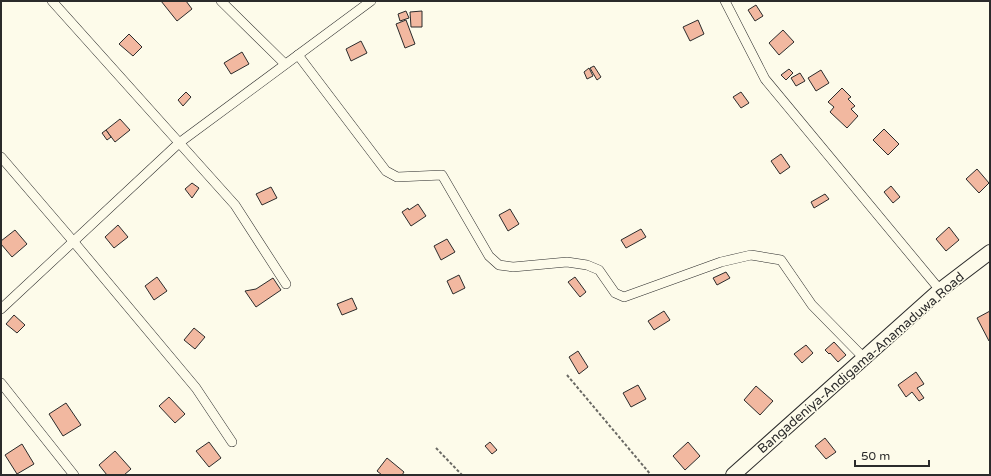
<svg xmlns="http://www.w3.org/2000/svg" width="991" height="476" viewBox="0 0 991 476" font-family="'Varela Round',sans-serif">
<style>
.building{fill:#f2b8a0;stroke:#2b2b2b}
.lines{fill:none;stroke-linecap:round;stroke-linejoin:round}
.street-casing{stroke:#2b2b2b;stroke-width:10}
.primary-casing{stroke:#2b2b2b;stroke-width:16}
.path{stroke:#6a6964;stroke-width:2;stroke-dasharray:3 2;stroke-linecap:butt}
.street{stroke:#fdfbea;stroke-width:9}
.primary{stroke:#fdfbea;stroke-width:14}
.labels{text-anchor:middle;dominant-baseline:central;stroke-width:3;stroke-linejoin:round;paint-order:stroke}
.street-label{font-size:13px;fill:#2b2b2b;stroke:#fdfbea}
</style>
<rect width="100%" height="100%" fill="#fdfbea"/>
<g class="building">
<polygon points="161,1 186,1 192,9 177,21"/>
<polygon points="756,5 763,16 755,21 748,10"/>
<polygon points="406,11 409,18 400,21 398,14"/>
<polygon points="422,11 422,27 411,27 410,12"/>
<polygon points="406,20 415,44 405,48 396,24"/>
<polygon points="698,20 704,34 690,41 683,27"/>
<polygon points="783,30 794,42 779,55 769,43"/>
<polygon points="129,34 142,47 133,56 119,44"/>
<polygon points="361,41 367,53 351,61 346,49"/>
<polygon points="242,52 249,64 231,74 224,63"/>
<polygon points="594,66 601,77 597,80 590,68"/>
<polygon points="589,68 593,76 587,79 584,72"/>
<polygon points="789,69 793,73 786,80 781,75"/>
<polygon points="821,70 829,83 816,91 808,78"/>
<polygon points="800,73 805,81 796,86 791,78"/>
<polygon points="842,88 851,97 848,99 855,106 851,109 858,116 847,128 830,112 834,107 828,102"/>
<polygon points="186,92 191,97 183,106 178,100"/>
<polygon points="741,92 749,103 741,108 733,97"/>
<polygon points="120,119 130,130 115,142 106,130"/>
<polygon points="884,129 899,144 888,155 873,140"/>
<polygon points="106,130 111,137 107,140 102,133"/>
<polygon points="781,154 790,167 780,174 771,161"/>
<polygon points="977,169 989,183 979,193 966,179"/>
<polygon points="192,183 199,188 192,198 185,189"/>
<polygon points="891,186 900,197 893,203 884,192"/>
<polygon points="271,187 277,198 262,205 256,194"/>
<polygon points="825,194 829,199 814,208 811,202"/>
<polygon points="418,204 426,216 411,226 402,212 408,208 409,210"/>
<polygon points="510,209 519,224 508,231 499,215"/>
<polygon points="118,225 128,237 114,248 105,237"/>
<polygon points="949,227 959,240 946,251 936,239"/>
<polygon points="641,229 646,237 626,248 621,240"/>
<polygon points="15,230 27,244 12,257 1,244 1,241"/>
<polygon points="447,239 455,252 441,260 434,246"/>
<polygon points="726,272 730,278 717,285 713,278"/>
<polygon points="459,275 465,288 453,294 447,281"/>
<polygon points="157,277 167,291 154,300 145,286"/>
<polygon points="575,277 586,292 580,297 568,282"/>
<polygon points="273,278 281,290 256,307 245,291 256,289"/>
<polygon points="352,298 357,309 342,315 337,304"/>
<polygon points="664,311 670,320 654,330 648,321"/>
<polygon points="990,311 990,340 989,341 977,318"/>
<polygon points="14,315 25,325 17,333 6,324"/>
<polygon points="194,328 205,337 195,349 184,340"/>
<polygon points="834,342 846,355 838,362 830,353 829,354 825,350"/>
<polygon points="806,345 813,353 802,363 794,354"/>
<polygon points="578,351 588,367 579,374 569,357"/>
<polygon points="916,372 924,384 917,388 924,398 919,401 912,392 906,397 898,385"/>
<polygon points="638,385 646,399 631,407 623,393"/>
<polygon points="756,386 773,401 760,415 744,400"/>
<polygon points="169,397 185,414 175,423 159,406"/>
<polygon points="66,403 81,425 63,436 49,414"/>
<polygon points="825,438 836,452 826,459 815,446"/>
<polygon points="209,442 221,458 209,467 196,451"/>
<polygon points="490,442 497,450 492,454 485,446"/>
<polygon points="688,442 700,456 685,470 673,456"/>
<polygon points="22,444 34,464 17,474 5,455"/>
<polygon points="115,451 131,469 124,475 107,475 99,465"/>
<polygon points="387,458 404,472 402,475 382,475 377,471"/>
</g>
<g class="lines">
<g class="street-casing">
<g id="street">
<polyline points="52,1 235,205 286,284"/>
<polyline points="221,1 285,64"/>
<polyline points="725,1 765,79 940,290"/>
<polyline points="298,55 386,171 397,177 442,175 489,256 499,265 513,267 567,262 587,265 599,270 615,293 624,297 721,262 751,255 781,260 812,305 864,358"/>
<polyline points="1,157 73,241 196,388 232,442"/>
<polyline points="1,309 179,143 371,1"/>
<polyline points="1,383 74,475"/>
</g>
</g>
<g class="primary-casing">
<polyline id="primary" points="733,475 940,290 990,252"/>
</g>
<g class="path">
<polyline points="567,375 651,475"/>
<polyline points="436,448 462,475"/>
</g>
<use href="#street" class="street"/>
<use href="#primary" class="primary"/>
</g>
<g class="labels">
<g class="street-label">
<text transform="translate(861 363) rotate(-41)">Bangadeniya-Andigama-Anamaduwa Road</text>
</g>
</g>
<rect width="991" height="476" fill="none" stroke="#2b2b2b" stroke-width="4"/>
<path d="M855 460v6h74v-6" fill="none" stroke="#2b2b2b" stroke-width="2"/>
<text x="861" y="460" font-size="12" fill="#2b2b2b" stroke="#fdfbea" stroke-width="3" paint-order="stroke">50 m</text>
</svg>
